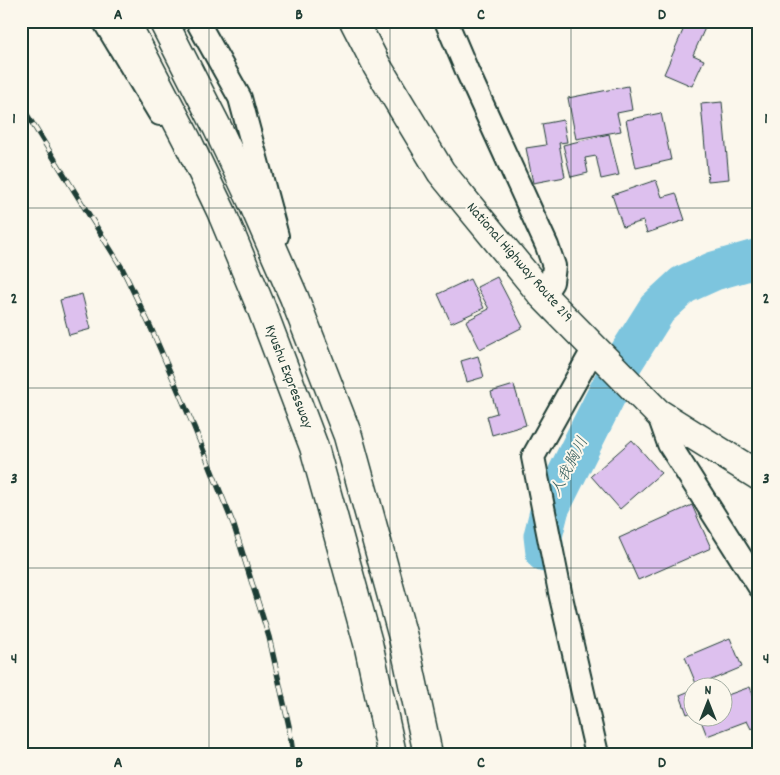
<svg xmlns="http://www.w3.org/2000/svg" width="780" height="775" viewBox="0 0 780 775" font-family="Dekko,'Klee One',sans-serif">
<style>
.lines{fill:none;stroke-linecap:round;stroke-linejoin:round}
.river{stroke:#7dc5de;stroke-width:39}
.building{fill:#ddc0ee;stroke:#1f3d34}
.minor-casing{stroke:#1f3d34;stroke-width:26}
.highway-casing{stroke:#1f3d34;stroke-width:31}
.minor{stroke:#fbf7ec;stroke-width:22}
.highway{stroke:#fbf7ec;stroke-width:28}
.rail-casing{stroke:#1f3d34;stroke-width:5.5}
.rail{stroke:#fbf7ec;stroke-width:4;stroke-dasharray:11;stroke-linecap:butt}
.grid{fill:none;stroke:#1f3d34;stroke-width:1;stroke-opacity:0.55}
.labels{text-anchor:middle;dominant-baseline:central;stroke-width:4;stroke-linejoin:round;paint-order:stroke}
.street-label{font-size:15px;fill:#1f3d34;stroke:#fbf7ec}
.water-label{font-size:16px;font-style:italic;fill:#365f5e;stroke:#fbf7ec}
.neatline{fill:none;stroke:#1f3d34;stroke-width:2}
.grid-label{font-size:16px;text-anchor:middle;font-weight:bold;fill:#1f3d34}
</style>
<rect width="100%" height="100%" fill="#fbf7ec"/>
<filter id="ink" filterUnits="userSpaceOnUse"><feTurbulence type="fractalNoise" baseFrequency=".02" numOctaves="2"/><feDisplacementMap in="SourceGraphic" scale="10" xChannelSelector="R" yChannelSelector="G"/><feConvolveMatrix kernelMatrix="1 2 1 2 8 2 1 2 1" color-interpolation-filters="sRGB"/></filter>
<g filter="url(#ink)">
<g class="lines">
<polyline class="river" points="545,553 543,536 550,508 621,366 657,309 683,285 714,271 759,258"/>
</g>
<g class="building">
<polygon points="687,21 708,21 693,55 704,60 692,86 664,74"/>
<polygon points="628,86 632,110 617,113 621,131 576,139 568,98"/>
<polygon points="722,102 729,179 708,181 701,104"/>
<polygon points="661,113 671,160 636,168 626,120"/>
<polygon points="563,120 567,142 559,143 565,177 533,183 526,148 546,145 542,124"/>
<polygon points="609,134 619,175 601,179 596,156 585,158 588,173 571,177 563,145"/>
<polygon points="656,180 662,197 676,193 685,220 647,233 643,221 623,227 612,195"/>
<polygon points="497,277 523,327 480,349 466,321 489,309 477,287"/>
<polygon points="470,279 484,308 451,323 438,294"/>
<polygon points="82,294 91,329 69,335 60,300"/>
<polygon points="478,356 484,377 467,382 461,361"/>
<polygon points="514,385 526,425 492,435 487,416 497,413 491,392"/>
<polygon points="632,440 661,473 620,509 591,476"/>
<polygon points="692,505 711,548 638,580 619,538"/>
<polygon points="730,638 742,667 697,686 685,657"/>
<polygon points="750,687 759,711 759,726 751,729 747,721 707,736 700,718 722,718 722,697"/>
<polygon points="692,690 692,712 687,714 680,695"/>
</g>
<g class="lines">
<g class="minor-casing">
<g id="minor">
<polyline points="104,21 160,114"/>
<polyline points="197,21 240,98 277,236"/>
<polyline points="446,21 468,73 547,246 554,266 552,282 543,296"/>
<polyline points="594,348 533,457 561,597 597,754"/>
<polyline points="658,413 669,444 759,586"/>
</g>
</g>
<g class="highway-casing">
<g id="highway">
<polyline points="125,21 187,140 221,211 261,307 314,447 368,643 392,754"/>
<polyline points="163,21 218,129 252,201 294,297 348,436 403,637 428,754"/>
<polyline points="354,21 377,66 441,172 543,296 658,413 759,476"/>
</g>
</g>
<use href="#minor" class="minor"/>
<use href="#highway" class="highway"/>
<g class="rail-casing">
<polyline id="rail" points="21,105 122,268 151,328 194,427 234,526 269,637 289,726 293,754"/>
</g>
<use href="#rail" class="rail"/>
</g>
</g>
<path class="grid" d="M 209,21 L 209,754M 390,21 L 390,754M 571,21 L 571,754M 21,208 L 759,208M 21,388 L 759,388M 21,568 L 759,568"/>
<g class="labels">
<g class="street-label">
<text transform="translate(519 263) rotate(49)">National Highway Route 219</text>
<text transform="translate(288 377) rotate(69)">Kyushu Expressway</text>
</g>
<g class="water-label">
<text transform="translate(570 467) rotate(-63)">人我胸川</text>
</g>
</g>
<rect width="780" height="775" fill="none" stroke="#fbf7ec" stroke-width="55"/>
<g transform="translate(708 702)"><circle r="24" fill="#fbf7ec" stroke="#a3ada2"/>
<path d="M0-4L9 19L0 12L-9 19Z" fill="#1f3d34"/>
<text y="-8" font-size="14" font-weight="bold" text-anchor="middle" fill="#1f3d34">N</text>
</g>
<rect x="28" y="28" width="724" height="720" class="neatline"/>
<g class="grid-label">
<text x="118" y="19">A</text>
<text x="299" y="19">B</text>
<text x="481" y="19">C</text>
<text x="662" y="19">D</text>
<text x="14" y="123">1</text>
<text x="766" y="123">1</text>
<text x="14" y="303">2</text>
<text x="766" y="303">2</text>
<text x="14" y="483">3</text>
<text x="766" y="483">3</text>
<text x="14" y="663">4</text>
<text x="766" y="663">4</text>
<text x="118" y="767">A</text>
<text x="299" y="767">B</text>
<text x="481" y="767">C</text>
<text x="662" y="767">D</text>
</g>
</svg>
